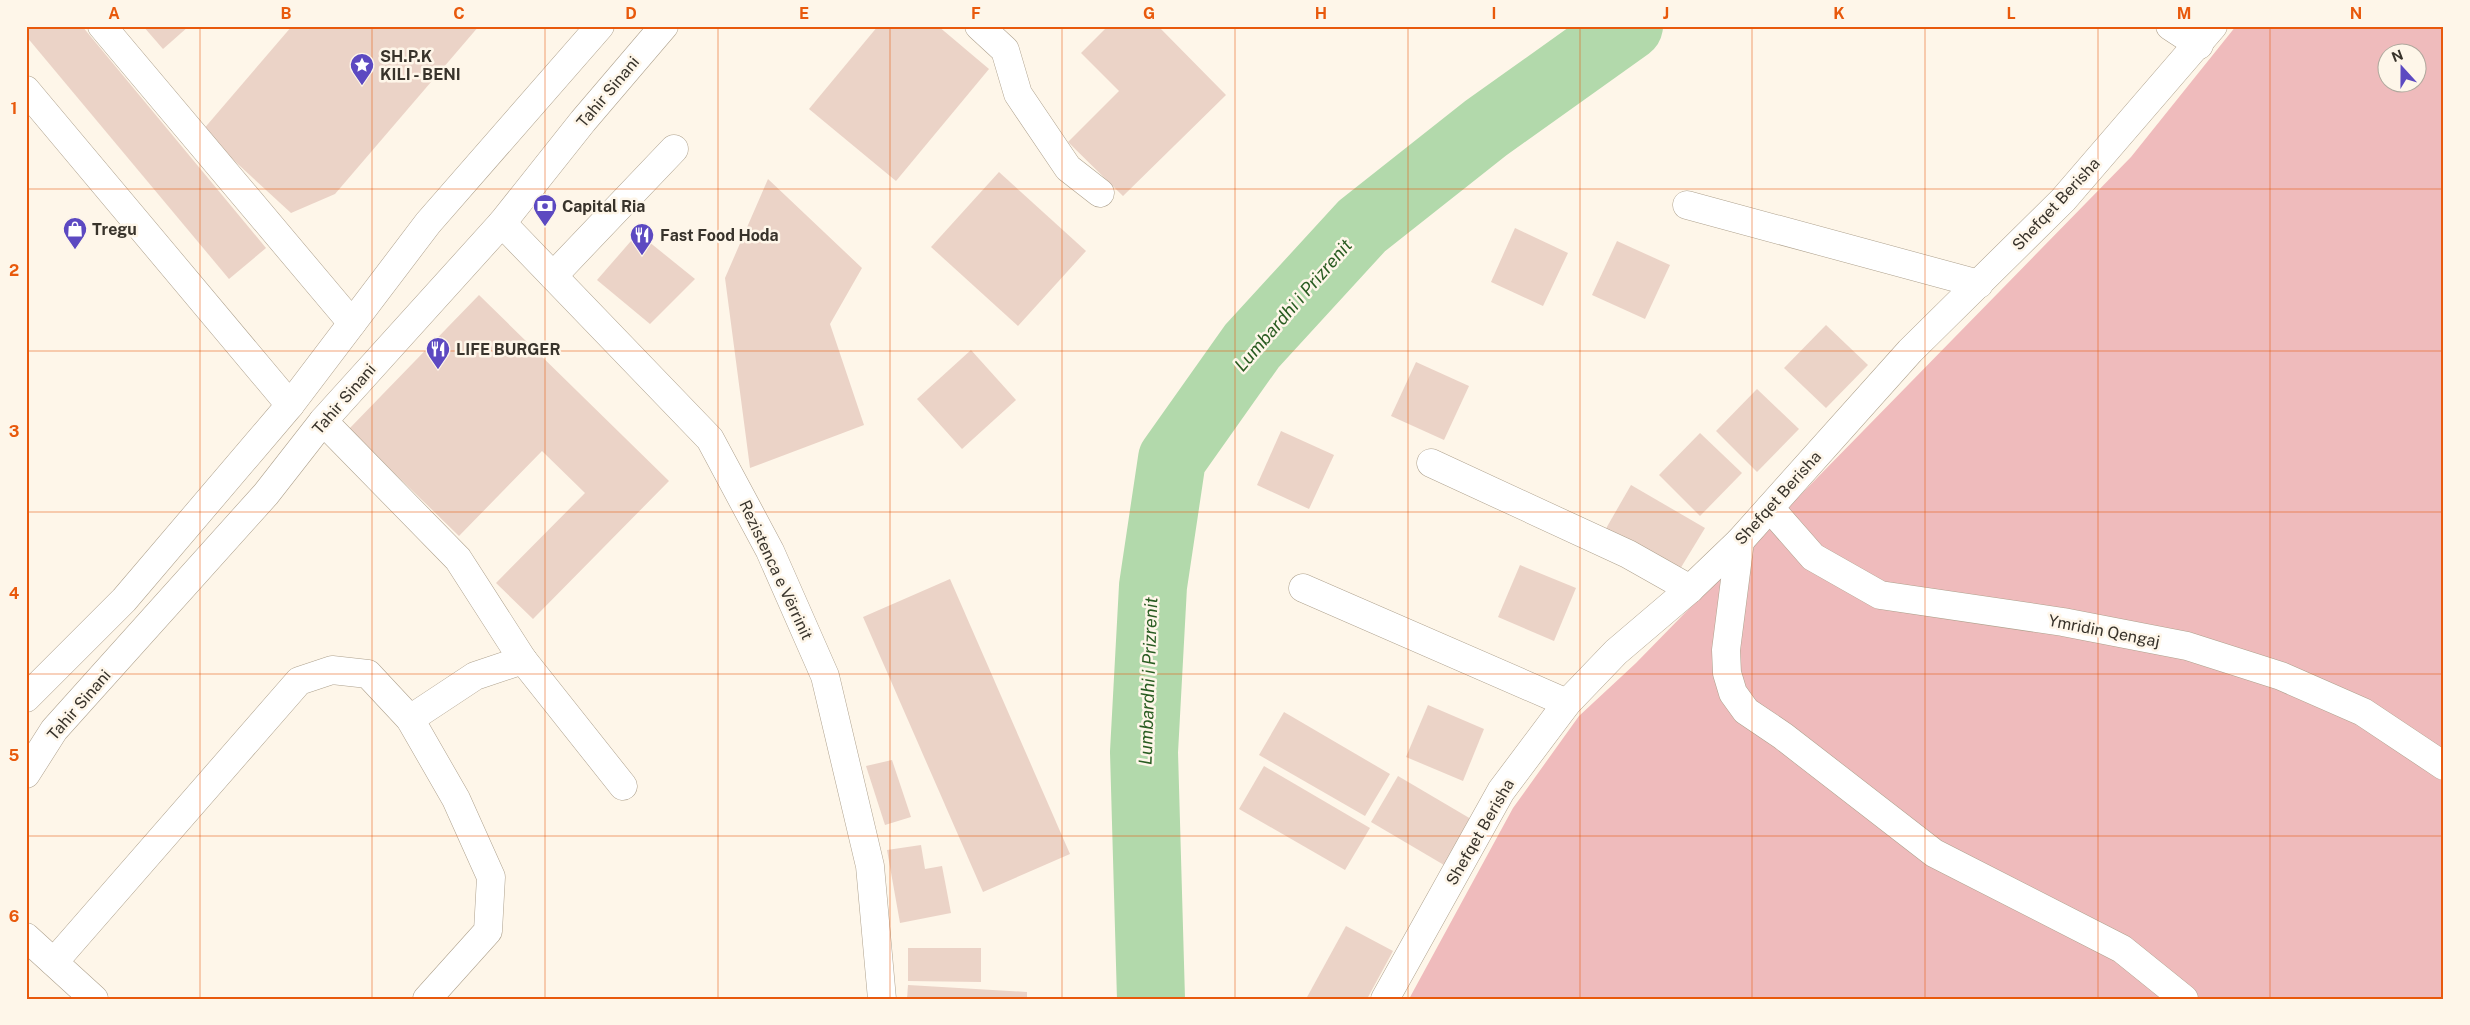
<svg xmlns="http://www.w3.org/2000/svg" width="2470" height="1025" viewBox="0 0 2470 1025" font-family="'Public Sans',sans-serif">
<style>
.green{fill:#efbbbc;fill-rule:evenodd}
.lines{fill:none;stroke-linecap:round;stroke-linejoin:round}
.river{stroke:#b2d9ab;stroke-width:68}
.building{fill:#ebd3c7}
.minor-casing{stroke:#aea18d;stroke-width:29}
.major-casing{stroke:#aea18d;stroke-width:29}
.minor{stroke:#fff;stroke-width:28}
.major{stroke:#fff;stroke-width:28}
.grid{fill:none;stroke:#e8590c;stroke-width:1;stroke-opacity:0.55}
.labels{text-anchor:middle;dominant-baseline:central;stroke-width:5;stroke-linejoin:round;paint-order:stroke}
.poi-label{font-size:16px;font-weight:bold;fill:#38332b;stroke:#fef6e9;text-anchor:start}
.street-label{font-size:16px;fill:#38332b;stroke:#fef6e9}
.water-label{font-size:18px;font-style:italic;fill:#295c21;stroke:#fef6e9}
.neatline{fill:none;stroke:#e8590c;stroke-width:2}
.grid-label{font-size:16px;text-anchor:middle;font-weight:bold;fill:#e8590c}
</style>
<rect width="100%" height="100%" fill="#fef6e9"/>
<path class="green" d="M 2236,26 L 2444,26 L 2444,999 L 1409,999 L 1513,808 L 1579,716 L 1636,663 L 2131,157 ZM 2388,52 L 2418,52 L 2418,82 L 2388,82 Z"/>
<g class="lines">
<polyline class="river" points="1151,999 1144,752 1153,586 1172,459 1252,346 1362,226 1486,128 1629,26"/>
</g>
<g class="building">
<polygon points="26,26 82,26 266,248 229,279 26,36"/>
<polygon points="143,26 189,26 163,49"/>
<polygon points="292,26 479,26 335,194 291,213 202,131"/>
<polygon points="878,26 938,26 989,69 896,181 809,109"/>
<polygon points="1108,26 1158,26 1226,95 1123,196 1068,142 1119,91 1081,53"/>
<polygon points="999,172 1086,251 1018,326 931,247"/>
<polygon points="768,179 862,268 830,324 864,425 750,468 725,278"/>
<polygon points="1515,228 1568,253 1543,306 1491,282"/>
<polygon points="638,233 695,279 650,324 597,280"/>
<polygon points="1617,241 1670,265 1645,319 1592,295"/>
<polygon points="479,295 669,481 533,619 496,583 585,493 542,451 459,536 349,429"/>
<polygon points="1826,325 1868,365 1826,408 1784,368"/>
<polygon points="971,350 1016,400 962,449 917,399"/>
<polygon points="1416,362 1469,386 1444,440 1391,416"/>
<polygon points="1757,389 1799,429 1757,472 1716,431"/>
<polygon points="1281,431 1334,455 1309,509 1257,485"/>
<polygon points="1700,433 1742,473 1700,516 1659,475"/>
<polygon points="1631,485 1705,528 1677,574 1604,532"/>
<polygon points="1520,565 1576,588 1554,641 1498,617"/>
<polygon points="950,579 1070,854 983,892 863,617"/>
<polygon points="1428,705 1484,729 1463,781 1406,757"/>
<polygon points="1284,712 1390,774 1365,816 1259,755"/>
<polygon points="892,760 911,817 885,825 866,766"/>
<polygon points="1264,766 1370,828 1345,870 1239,809"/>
<polygon points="1398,776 1471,819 1444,865 1371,822"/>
<polygon points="921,845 925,869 942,866 951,913 900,923 887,850"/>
<polygon points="1346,926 1393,951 1367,999 1306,999"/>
<polygon points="908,948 981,948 981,982 908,981"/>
<polygon points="908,985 1027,992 1027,999 907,999"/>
</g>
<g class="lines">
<g class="minor-casing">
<g id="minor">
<polyline points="102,26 352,323"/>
<polyline points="979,26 1005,50 1018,94 1068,168 1100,193"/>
<polyline points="2170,26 2199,45"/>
<polyline points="26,90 290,405"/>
<polyline points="1687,205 1979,284"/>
<polyline points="502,223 710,439 770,551 825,676 870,866 882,999"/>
<polyline points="553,276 674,149"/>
<polyline points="323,421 458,559 523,660 623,786"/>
<polyline points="1431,463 1628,554 1690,589"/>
<polyline points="1770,508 1813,557 1880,595 2063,622 2187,646 2281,676 2363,712 2444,766"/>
<polyline points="1740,541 1726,650 1727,673 1733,693 1746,711 1783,736 1934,853 2122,949 2184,999"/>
<polyline points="1303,588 1567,703"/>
<polyline points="410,719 475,676 523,660"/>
<polyline points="26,937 94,999"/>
<polyline points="54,962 299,681 332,670 368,674 410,719 456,799 491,877 488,931 427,999"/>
<polyline points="1385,999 1501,791 1567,703 1616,652 1690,589 1740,541 1910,351 2063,200 2213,26"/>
</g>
</g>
<g class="major-casing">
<g id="major">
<polyline points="26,698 124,600 290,405 428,223 600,26"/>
<polyline points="26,774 54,730 266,494 323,421 502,223 583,121 664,26"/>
</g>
</g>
<use href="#minor" class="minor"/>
<use href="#major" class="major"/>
</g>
<path class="grid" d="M 200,26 L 200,999M 372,26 L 372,999M 545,26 L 545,999M 718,26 L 718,999M 890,26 L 890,999M 1062,26 L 1062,999M 1235,26 L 1235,999M 1408,26 L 1408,999M 1580,26 L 1580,999M 1752,26 L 1752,999M 1925,26 L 1925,999M 2098,26 L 2098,999M 2270,26 L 2270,999M 26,189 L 2444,189M 26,351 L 2444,351M 26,512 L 2444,512M 26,674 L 2444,674M 26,836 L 2444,836"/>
<defs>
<g id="sight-pin" transform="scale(1.25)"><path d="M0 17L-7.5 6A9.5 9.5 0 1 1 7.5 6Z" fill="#5c49c1" stroke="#fef6e9"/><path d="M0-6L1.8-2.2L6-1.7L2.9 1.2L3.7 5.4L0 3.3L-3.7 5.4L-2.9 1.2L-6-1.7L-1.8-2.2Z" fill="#fff"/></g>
<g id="bank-pin" transform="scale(1.25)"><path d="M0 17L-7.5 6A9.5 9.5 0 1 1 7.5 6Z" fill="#5c49c1" stroke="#fef6e9"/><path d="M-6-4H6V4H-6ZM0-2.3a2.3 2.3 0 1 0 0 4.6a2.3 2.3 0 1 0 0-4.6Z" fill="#fff"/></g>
<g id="shop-pin" transform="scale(1.25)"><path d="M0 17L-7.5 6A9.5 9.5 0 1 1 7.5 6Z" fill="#5c49c1" stroke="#fef6e9"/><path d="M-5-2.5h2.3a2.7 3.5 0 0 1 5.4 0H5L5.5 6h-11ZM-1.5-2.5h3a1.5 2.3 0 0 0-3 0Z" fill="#fff"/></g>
<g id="restaurant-pin" transform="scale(1.25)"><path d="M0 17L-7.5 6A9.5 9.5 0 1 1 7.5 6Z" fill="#5c49c1" stroke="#fef6e9"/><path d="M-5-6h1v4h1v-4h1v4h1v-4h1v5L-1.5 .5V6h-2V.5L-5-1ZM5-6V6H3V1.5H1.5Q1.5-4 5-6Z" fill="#fff"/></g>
</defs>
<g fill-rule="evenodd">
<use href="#sight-pin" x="362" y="65"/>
<use href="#bank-pin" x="545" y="206"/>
<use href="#shop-pin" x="75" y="229"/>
<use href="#restaurant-pin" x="642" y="235"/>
<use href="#restaurant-pin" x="438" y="349"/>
</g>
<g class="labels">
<g class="poi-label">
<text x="380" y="56">SH.P.K<tspan x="380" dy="18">KILI - BENI</tspan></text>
<text x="562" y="206">Capital Ria</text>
<text x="92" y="229">Tregu</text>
<text x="660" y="235">Fast Food Hoda</text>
<text x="456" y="349">LIFE BURGER</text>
</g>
<g class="street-label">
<text transform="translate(608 92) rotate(-50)">Tahir Sinani</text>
<text transform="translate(2056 204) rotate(-47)">Shefqet Berisha</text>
<text transform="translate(344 399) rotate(-49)">Tahir Sinani</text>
<text transform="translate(1778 498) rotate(-48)">Shefqet Berisha</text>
<text transform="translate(776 570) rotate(65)">Rezistenca e Vërrinit</text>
<text transform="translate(2104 631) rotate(11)">Ymridin Qengaj</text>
<text transform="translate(79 705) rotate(-49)">Tahir Sinani</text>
<text transform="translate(1480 832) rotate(-60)">Shefqet Berisha</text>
</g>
<g class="water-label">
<text transform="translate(1293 305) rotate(-49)">Lumbardhi i Prizrenit</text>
<text transform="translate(1148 681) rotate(-88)">Lumbardhi i Prizrenit</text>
</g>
</g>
<rect width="2470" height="1025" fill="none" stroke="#fef6e9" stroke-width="55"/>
<g transform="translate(2402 68) rotate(339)"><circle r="24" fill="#fef6e9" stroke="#afa89d"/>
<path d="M0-4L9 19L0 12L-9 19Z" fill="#5c49c1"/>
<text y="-8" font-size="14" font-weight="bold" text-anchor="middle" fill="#38332b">N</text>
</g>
<rect x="28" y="28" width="2414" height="970" class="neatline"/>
<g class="grid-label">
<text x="114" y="19">A</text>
<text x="286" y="19">B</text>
<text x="459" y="19">C</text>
<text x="631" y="19">D</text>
<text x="804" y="19">E</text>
<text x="976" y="19">F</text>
<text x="1149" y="19">G</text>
<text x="1321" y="19">H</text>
<text x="1494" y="19">I</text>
<text x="1666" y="19">J</text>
<text x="1839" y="19">K</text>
<text x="2011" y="19">L</text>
<text x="2184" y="19">M</text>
<text x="2356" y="19">N</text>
<text x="14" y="114">1</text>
<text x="14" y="276">2</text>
<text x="14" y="437">3</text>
<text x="14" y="599">4</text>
<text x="14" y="761">5</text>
<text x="14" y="922">6</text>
</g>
</svg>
